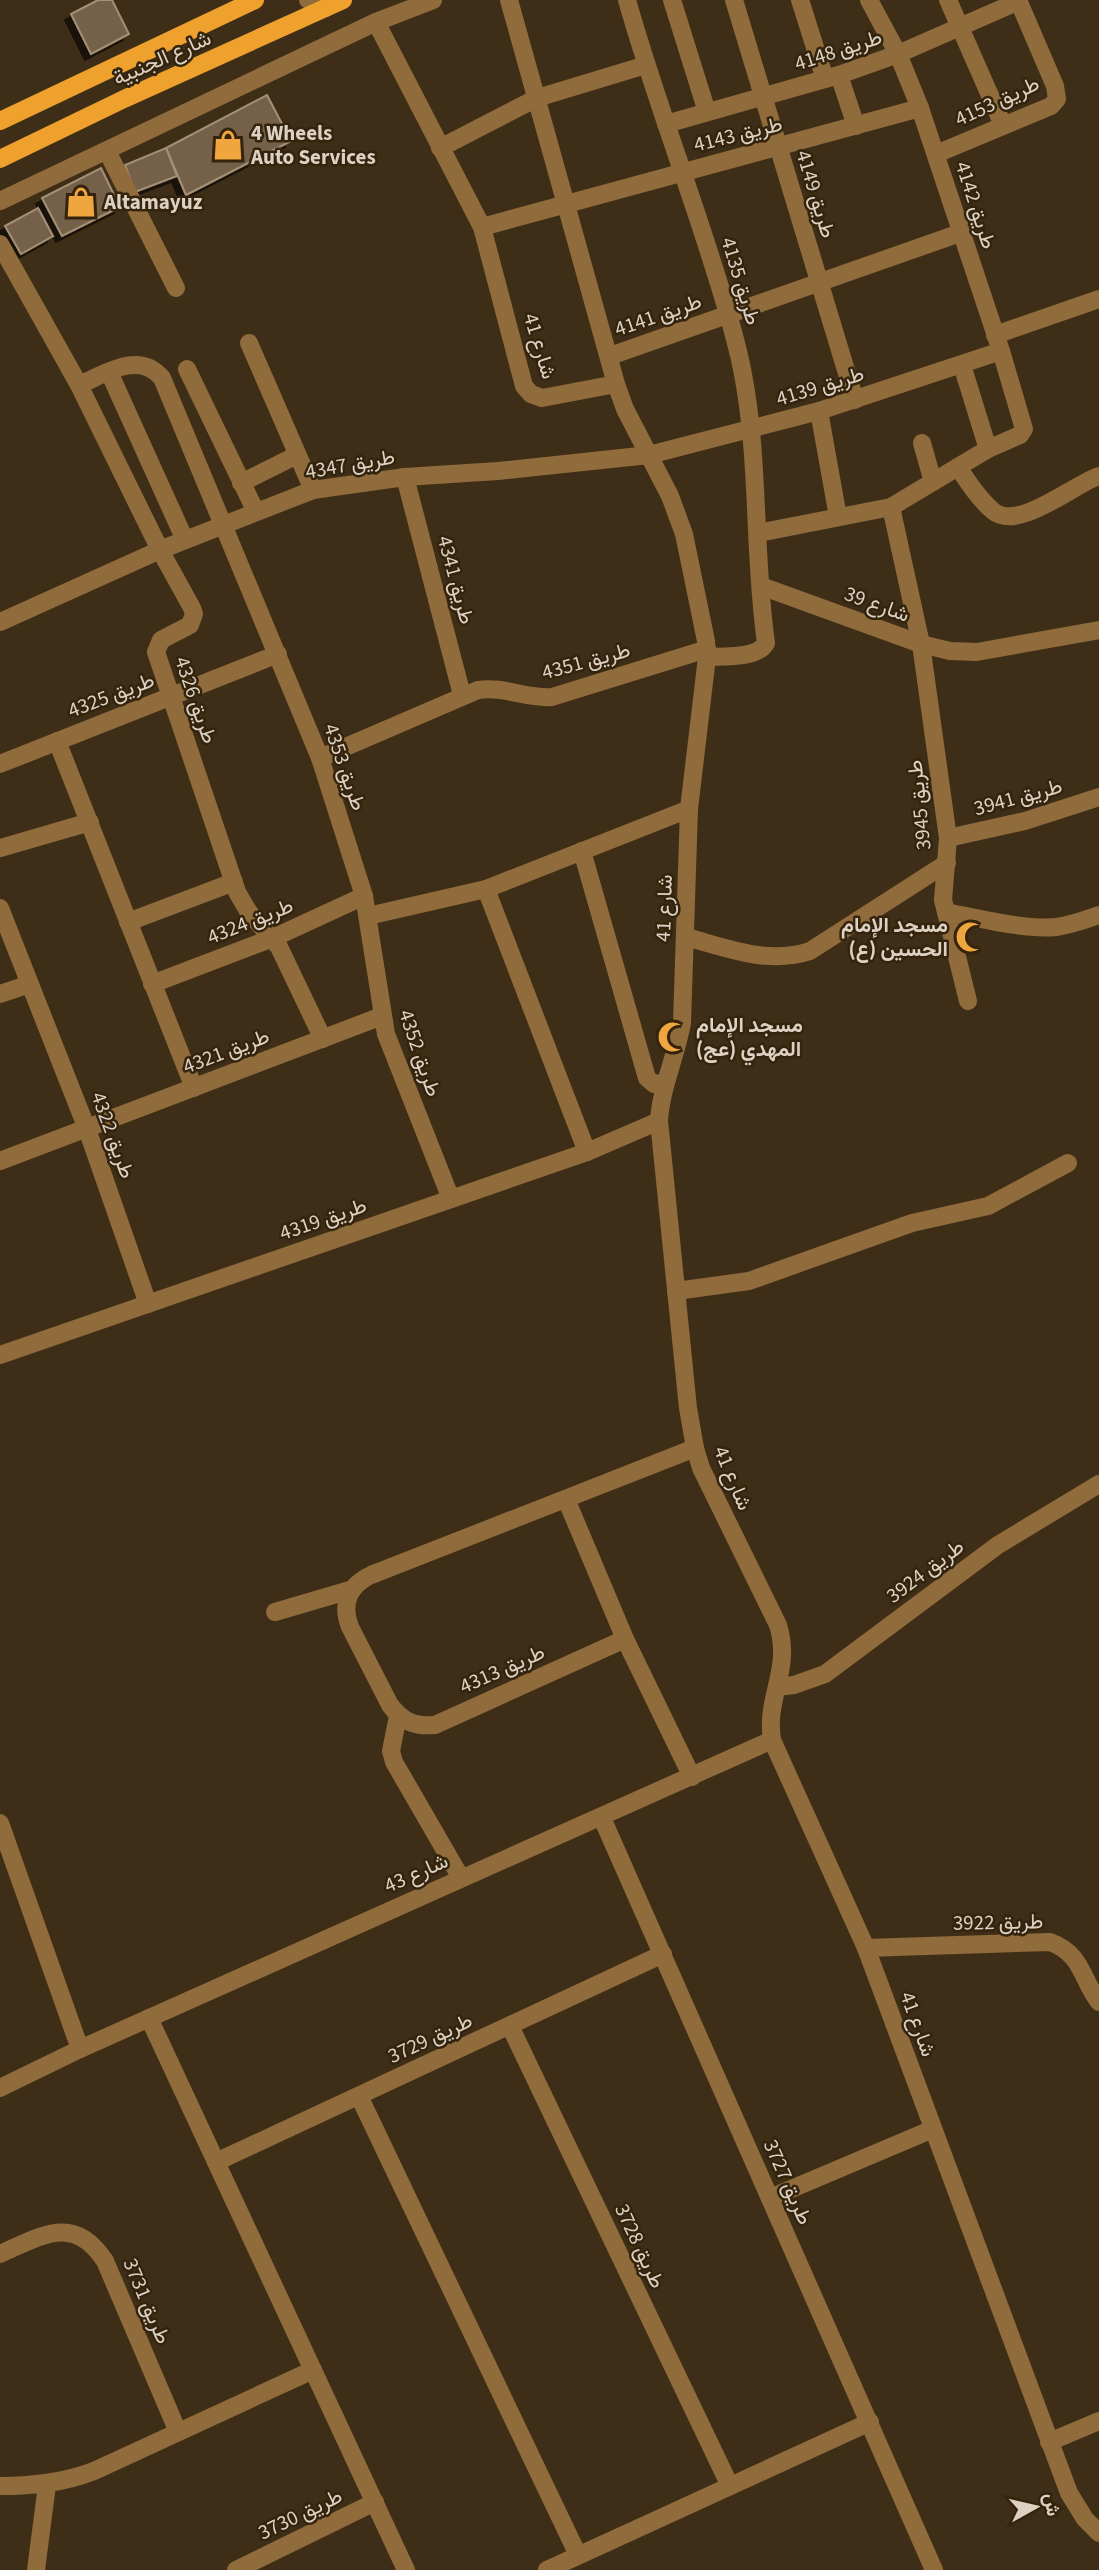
<svg xmlns="http://www.w3.org/2000/svg" width="1099" height="2570" viewBox="0 0 1099 2570" font-family="'Source Sans 3',Vazirmatn,sans-serif">
<style>
.building{fill:#756149;stroke:#a59077;stroke-width:2;filter:url(#shadow)}
.lines{fill:none;stroke-linecap:round;stroke-linejoin:round}
.minor{stroke:#906b3b;stroke-width:18}
.major{stroke:#eea12c;stroke-width:18}
.labels{text-anchor:middle;dominant-baseline:central;stroke-width:5;stroke-linejoin:round;paint-order:stroke}
.street-label{font-size:21px;fill:#dcd1c3;stroke:#35240d}
.poi-label{font-size:21px;font-weight:bold;fill:#dcd1c3;stroke:#35240d;text-anchor:start}
</style>
<defs>
<filter id="shadow"><feDropShadow dx="-6" dy="6" stdDeviation="0" flood-color="#0009"/></filter>
</defs>
<rect width="100%" height="100%" fill="#3f2e17"/>
<g class="building">
<polygon points="98,0 112,0 129,34 91,54 71,14"/>
<polygon points="267,95 291,141 186,195 166,148"/>
<polygon points="166,148 177,176 135,192 125,165"/>
<polygon points="101,168 120,207 62,236 42,198"/>
<polygon points="38,208 53,236 21,254 5,226"/>
</g>
<g class="lines">
<g class="minor">
<polyline points="308,0 326,8"/>
<path d="M 509,0 L 616,384 L 625,409 L 670,496 L 684,534 L 706,641 L 707,657 L 689,809 L 682,1023 C 676,1057 661,1087 659,1121 L 688,1408 L 695,1448 L 701,1468 L 778,1625 C 792,1670 765,1697 772,1740 L 866,1948 L 1069,2493 L 1085,2519 L 1099,2533"/>
<path d="M 627,0 C 651,85 682,167 709,252 C 721,290 734,329 742,369 C 760,459 753,552 766,643 C 758,659 723,656 707,657"/>
<polyline points="672,0 707,112"/>
<polyline points="734,0 855,400"/>
<polyline points="800,0 825,79"/>
<polyline points="948,0 1003,125"/>
<polyline points="376,22 482,227 524,386 531,394 542,398 616,384"/>
<polyline points="839,75 856,126"/>
<polyline points="666,124 839,75 898,54 1019,1"/>
<polyline points="440,148 537,98 646,65"/>
<polyline points="107,151 176,288"/>
<polyline points="936,154 1051,106 1057,99 1055,86 1018,0"/>
<polyline points="0,201 376,22 433,0"/>
<polyline points="482,227 920,108"/>
<polyline points="0,244 79,385 160,550 192,608 194,614 190,625 161,640 156,652 237,892 248,911 279,947 323,1039"/>
<polyline points="995,335 1099,299"/>
<polyline points="249,343 313,490"/>
<polyline points="610,356 960,233"/>
<polyline points="962,365 988,449"/>
<polyline points="187,369 256,512"/>
<polyline points="109,372 185,540"/>
<path d="M 79,385 C 105,374 139,350 162,378 L 320,758 L 364,896 L 386,1034 L 451,1199"/>
<polyline points="819,411 838,517"/>
<polyline points="922,443 933,482"/>
<path d="M 958,467 C 968,482 979,499 993,511 C 1018,532 1074,484 1099,476"/>
<polyline points="405,477 462,695"/>
<polyline points="241,483 297,455"/>
<polyline points="891,507 921,644 948,838 943,900 968,1001"/>
<polyline points="758,533 891,507 988,449 1020,435 1024,429 1001,351 920,108 898,54 869,0"/>
<polyline points="761,586 921,644 950,651 977,652 1099,630"/>
<polyline points="0,622 160,550 313,490 405,477 498,471 649,455 819,411 1001,351"/>
<polyline points="57,741 194,1088"/>
<path d="M 320,758 L 478,690 C 505,686 526,699 552,697 L 707,649"/>
<polyline points="0,764 278,654"/>
<polyline points="948,838 1025,821 1099,797"/>
<polyline points="0,848 90,822"/>
<polyline points="582,851 647,1078 654,1084 664,1083"/>
<polyline points="486,889 587,1152"/>
<polyline points="0,908 87,1129 148,1304"/>
<path d="M 946,912 C 979,918 1023,930 1056,927 C 1071,925 1085,920 1099,915"/>
<polyline points="368,916 486,889 689,809"/>
<polyline points="128,922 234,882"/>
<path d="M 686,937 C 727,948 768,965 810,951 L 947,863"/>
<polyline points="152,984 273,938 364,896"/>
<polyline points="0,994 30,984"/>
<polyline points="0,1161 382,1016"/>
<polyline points="676,1291 749,1281 912,1223 988,1206 1068,1163"/>
<polyline points="0,1355 587,1152 659,1121"/>
<polyline points="566,1499 625,1639 692,1777"/>
<polyline points="275,1612 350,1590"/>
<path d="M 625,1639 L 435,1725 C 414,1727 402,1721 390,1705 L 350,1627 C 341,1604 348,1586 371,1575 L 695,1448"/>
<polyline points="777,1687 794,1685 825,1674 998,1545 1099,1484"/>
<polyline points="398,1716 391,1751 394,1762 461,1878"/>
<polyline points="602,1818 934,2570"/>
<polyline points="0,1823 80,2049"/>
<path d="M 866,1948 L 1050,1942 C 1083,1954 1081,1979 1099,2002"/>
<polyline points="149,2018 406,2570"/>
<polyline points="510,2026 730,2486"/>
<polyline points="0,2088 80,2049 772,1740"/>
<polyline points="359,2096 578,2555"/>
<polyline points="216,2162 663,1954"/>
<polyline points="770,2198 933,2129"/>
<path d="M 0,2254 C 41,2236 74,2213 105,2261 L 178,2432"/>
<polyline points="1049,2442 1099,2421"/>
<path d="M 0,2486 C 33,2486 63,2483 94,2471 L 313,2370"/>
<polyline points="36,2570 47,2485"/>
<polyline points="236,2570 375,2502"/>
<polyline points="547,2570 870,2422"/>
</g>
<g class="major">
<polyline points="0,121 255,0"/>
<polyline points="0,159 124,99 343,0"/>
</g>
</g>
<defs>
<g id="shop-bare" transform="scale(2.415)"><path d="M-5-2.5h2.3a2.7 3.5 0 0 1 5.4 0H5L5.5 6h-11ZM-1.5-2.5h3a1.5 2.3 0 0 0-3 0Z" fill="#f0a63e" stroke="#35240d" stroke-width="2.5" paint-order="stroke"/></g>
<g id="mosque-bare" transform="scale(2.415)"><path d="M3.5-4.9A6 6 0 1 0 3.5 4.9A5 5 0 1 1 3.5-4.9Z" fill="#f0a63e" stroke="#35240d" stroke-width="2.5" paint-order="stroke"/></g>
</defs>
<g fill-rule="evenodd">
<use href="#shop-bare" x="228" y="145"/>
<use href="#shop-bare" x="81" y="202"/>
<use href="#mosque-bare" x="971" y="937"/>
<use href="#mosque-bare" x="673" y="1037"/>
</g>
<g class="labels">
<g class="street-label">
<text transform="translate(838 50) rotate(-18)">طريق 4148</text>
<text transform="translate(162 58) rotate(-24)">شارع الجنبية</text>
<text transform="translate(997 101) rotate(-25)">طريق 4153</text>
<text transform="translate(738 134) rotate(-14)">طريق 4143</text>
<text transform="translate(816 194) rotate(73)">طريق 4149</text>
<text transform="translate(976 205) rotate(72)">طريق 4142</text>
<text transform="translate(741 281) rotate(73)">طريق 4135</text>
<text transform="translate(658 315) rotate(-19)">طريق 4141</text>
<text transform="translate(540 346) rotate(73)">شارع 41</text>
<text transform="translate(820 386) rotate(-17)">طريق 4139</text>
<text transform="translate(350 464) rotate(-10)">طريق 4347</text>
<text transform="translate(456 580) rotate(75)">طريق 4341</text>
<text transform="translate(877 604) rotate(20)">شارع 39</text>
<text transform="translate(586 661) rotate(-15)">طريق 4351</text>
<text transform="translate(111 695) rotate(-21)">طريق 4325</text>
<text transform="translate(196 700) rotate(71)">طريق 4326</text>
<text transform="translate(345 767) rotate(71)">طريق 4353</text>
<text transform="translate(1018 797) rotate(-15)">طريق 3941</text>
<text transform="translate(919 805) rotate(-96)">طريق 3945</text>
<text transform="translate(664 908) rotate(-88)">شارع 41</text>
<text transform="translate(250 921) rotate(-22)">طريق 4324</text>
<text transform="translate(226 1051) rotate(-21)">طريق 4321</text>
<text transform="translate(420 1053) rotate(71)">طريق 4352</text>
<text transform="translate(113 1135) rotate(70)">طريق 4322</text>
<text transform="translate(323 1219) rotate(-19)">طريق 4319</text>
<text transform="translate(733 1478) rotate(67)">شارع 41</text>
<text transform="translate(925 1571) rotate(-37)">طريق 3924</text>
<text transform="translate(502 1669) rotate(-24)">طريق 4313</text>
<text transform="translate(416 1873) rotate(-24)">شارع 43</text>
<text transform="translate(998 1922) rotate(-1)">طريق 3922</text>
<text transform="translate(918 2024) rotate(70)">شارع 41</text>
<text transform="translate(430 2038) rotate(-25)">طريق 3729</text>
<text transform="translate(788 2182) rotate(66)">طريق 3727</text>
<text transform="translate(640 2246) rotate(65)">طريق 3728</text>
<text transform="translate(147 2301) rotate(67)">طريق 3731</text>
<text transform="translate(300 2514) rotate(-26)">طريق 3730</text>
</g>
<g class="poi-label">
<text x="251" y="133">4 Wheels<tspan x="251" dy="24">Auto Services</tspan></text>
<text x="104" y="202">Altamayuz</text>
<text x="948" y="925" text-anchor="end">مسجد الإمام<tspan x="948" dy="24">الحسين (ع)</tspan></text>
<text x="696" y="1025">مسجد الإمام<tspan x="696" dy="24">المهدي (عج)</tspan></text>
</g>
</g>
<g transform="translate(1036 2507) rotate(82)" stroke="#35240d" stroke-width="5" paint-order="stroke">
<path d="M0-5L12 26L0 18L-12 26Z" fill="#dcd1c3"/>
<text y="-10" font-size="19" font-weight="bold" text-anchor="middle" fill="#dcd1c3">ش</text>
</g>
</svg>
